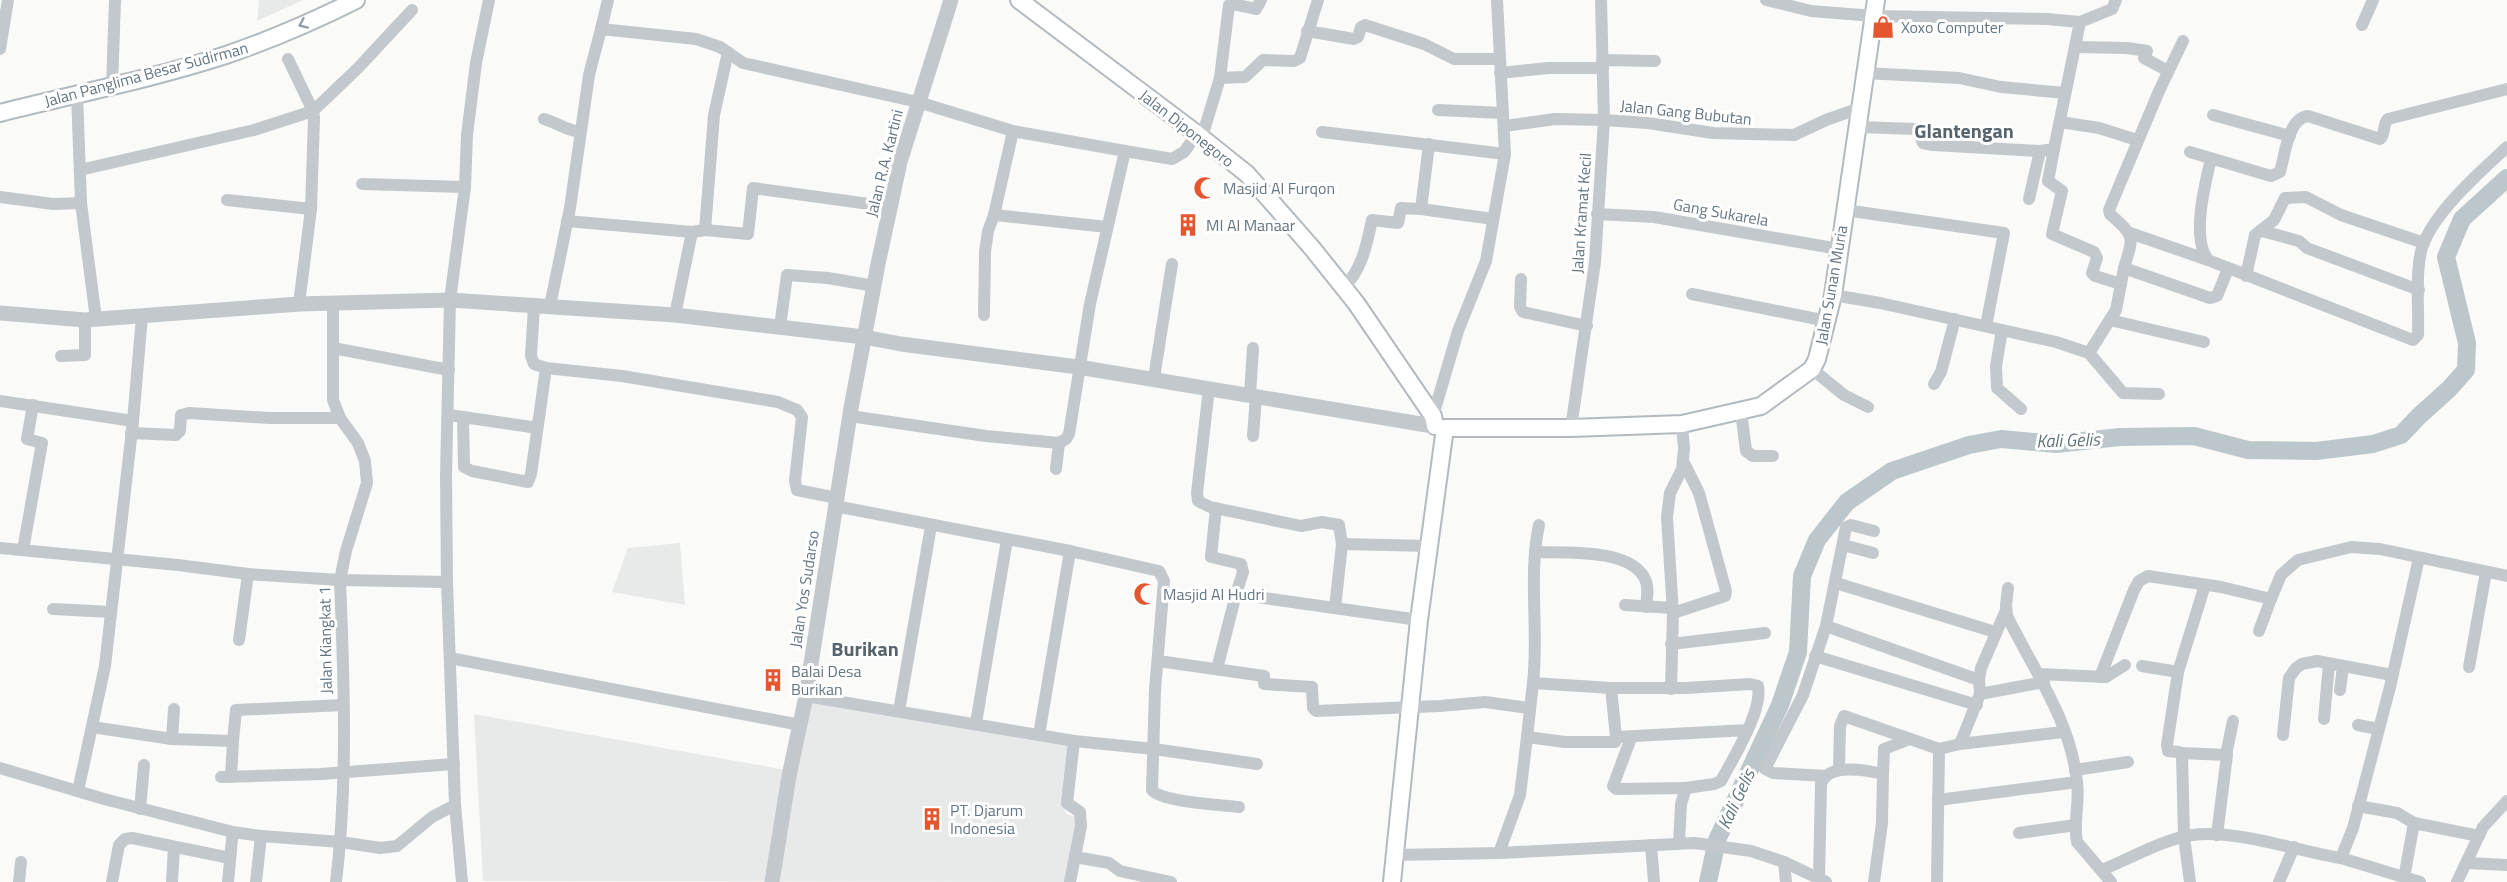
<svg xmlns="http://www.w3.org/2000/svg" width="2507" height="882" viewBox="0 0 2507 882" font-family="'Titillium Web',sans-serif">
<style>
.built{fill:#e8e9e9}
.lines{fill:none;stroke-linecap:round;stroke-linejoin:round}
.river{stroke:#bbc7cb;stroke-width:18}
.secondary-casing{stroke:#b3babf;stroke-width:20}
.minor{stroke:#c3c8cc;stroke-width:12}
.tertiary{stroke:#c3c8cc;stroke-width:15}
.secondary{stroke:#fff;stroke-width:16}
.oneway{stroke:#939fa8}
.labels{text-anchor:middle;dominant-baseline:central;stroke-width:6;stroke-linejoin:round;paint-order:stroke}
.poi-label{font-size:16px;fill:#657683;stroke:#fff;text-anchor:start}
.street-label{font-size:16px;fill:#657683;stroke:#fff}
.water-label{font-size:18px;font-style:italic;fill:#60757c;stroke:#fff}
.quarter-label{font-size:20px;font-weight:bold;fill:#57646e;stroke:#fff}
</style>
<rect width="100%" height="100%" fill="#fafaf8"/>
<g class="built">
<polygon points="259,0 303,0 257,21"/>
<polygon points="680,543 685,605 612,592 628,548"/>
<polygon points="811,701 1073,747 1065,813 1079,819 1066,882 483,881 474,714 797,772"/>
</g>
<g class="lines">
<polyline class="river" points="1708,882 1717,840 1780,705 1798,652 1802,576 1817,540 1847,502 1892,471 1969,445 2001,439 2056,444 2120,437 2194,436 2248,450 2316,451 2373,444 2401,435 2419,416 2449,389 2466,370 2467,343 2446,257 2462,219 2507,178"/>
<g class="secondary-casing">
<g id="secondary">
<polyline points="1019,0 1197,134 1247,174 1312,248 1356,303 1433,416 1435,426"/>
<path d="M 0,113 C 75,94 152,79 226,55 C 270,40 314,21 356,0"/>
<polyline points="1392,882 1419,620 1445,428 1571,428 1682,424 1761,406 1812,369 1817,359 1833,295 1876,0"/>
</g>
</g>
<g class="minor">
<polyline points="1766,0 1811,11 1874,16 2047,19 2080,22 2112,9 2116,0"/>
<polyline points="2362,25 2373,0"/>
<polyline points="601,29 608,0"/>
<polyline points="1307,31 1354,39 1358,37 1361,27 1365,25 1424,44 1454,59 1498,59"/>
<polyline points="2075,47 2127,48 2147,51 2144,58 2168,71"/>
<polyline points="0,49 8,0"/>
<polyline points="288,59 313,111 314,118 311,209 299,304"/>
<polyline points="1602,60 1655,61"/>
<polyline points="1500,73 1548,68 1603,68"/>
<polyline points="1865,73 1959,78 2001,87 2065,93"/>
<polyline points="1220,78 1245,77 1263,60 1294,61 1300,58 1318,0"/>
<polyline points="112,86 115,0"/>
<polyline points="77,94 81,203 96,319"/>
<polyline points="1438,110 1503,113"/>
<polyline points="2213,115 2290,136"/>
<path d="M 544,119 C 558,123 565,130 580,132"/>
<polyline points="2060,122 2099,128 2137,140"/>
<polyline points="1505,126 1555,119 1604,120 1648,123 1713,133 1794,135 1826,120 1860,108"/>
<polyline points="1857,127 1917,129 1923,143 1933,145 2040,151 2054,149 2080,22"/>
<polyline points="1322,132 1505,154"/>
<polyline points="1202,137 1220,78 1229,5 1232,4 1256,9 1261,0"/>
<polyline points="2054,149 2048,181 2062,191 2052,234 2094,252 2097,258 2092,273 2095,276 2121,284"/>
<polyline points="1125,151 1172,159 1184,152 1197,134"/>
<path d="M 2190,152 L 2271,176 L 2280,172 C 2285,155 2288,118 2308,116 L 2380,139 C 2386,134 2382,125 2388,119 L 2507,89"/>
<path d="M 2211,159 C 2205,184 2191,238 2208,260 L 2413,340 L 2418,335 C 2419,312 2415,270 2422,248 C 2433,213 2480,172 2507,147"/>
<polyline points="80,170 254,130 313,111 358,68 412,10"/>
<polyline points="362,184 465,187"/>
<polyline points="0,197 53,204 81,203"/>
<polyline points="2029,199 2040,151"/>
<polyline points="227,200 311,209"/>
<polyline points="1421,209 1493,219"/>
<polyline points="1845,210 2004,233 1986,326"/>
<polyline points="1597,214 1654,217 1839,249"/>
<polyline points="994,215 1107,227"/>
<polyline points="567,221 692,232 705,230 714,115 728,52"/>
<polyline points="705,230 748,234 753,188 891,207"/>
<polyline points="2262,231 2299,241 2307,248 2419,290"/>
<polyline points="2130,233 2208,260"/>
<path d="M 2124,268 C 2134,235 2135,237 2110,214 L 2109,210 L 2159,91 L 2183,41"/>
<polyline points="2246,276 2255,235 2274,220 2285,198 2306,197 2341,215 2424,243"/>
<polyline points="1521,279 1520,307 1523,312 1587,326"/>
<path d="M 1343,288 C 1362,271 1367,243 1372,220 L 1398,223 L 1401,208 L 1421,209 L 1429,144"/>
<polyline points="1692,294 1827,321"/>
<polyline points="1833,295 1880,303 2056,342 2089,353 2123,393 2159,394"/>
<path d="M 333,302 L 333,400 L 340,418 L 358,443 L 365,461 L 367,483 L 346,551 L 340,580 C 344,680 348,782 336,882"/>
<polyline points="550,306 570,208 589,75 601,29 696,39 720,47 743,63 918,102 1013,131 1125,151 1090,304 1069,434 1066,439 1059,443 986,436 850,416"/>
<polyline points="675,315 692,232"/>
<polyline points="984,315 985,252 988,231 994,215 1013,131"/>
<polyline points="2110,320 2204,342"/>
<polyline points="780,327 787,275 828,278 874,286"/>
<polyline points="2002,330 1996,366 1997,388 2021,409"/>
<polyline points="333,348 449,370"/>
<polyline points="2089,353 2116,310 2124,268 2210,298 2217,296 2228,269"/>
<polyline points="61,356 85,355 85,320"/>
<polyline points="546,368 622,376 778,402 797,410 802,417 795,481 797,490 837,498"/>
<polyline points="1812,369 1844,395 1868,407"/>
<polyline points="1154,378 1172,264"/>
<polyline points="1934,384 1941,372 1955,319"/>
<polyline points="1209,388 1197,493 1198,501 1210,507 1301,526 1322,522 1339,525 1342,544 1335,608"/>
<polyline points="1250,395 1253,348"/>
<polyline points="0,401 133,421"/>
<polyline points="1741,411 1746,451 1753,456 1773,456"/>
<polyline points="449,415 531,427 538,425 546,368 534,364 531,356 534,306"/>
<polyline points="1433,416 1458,331 1486,261 1505,154 1497,0"/>
<polyline points="463,417 464,467 472,471 528,482 531,474 538,425"/>
<polyline points="1571,428 1595,262 1604,120 1601,0"/>
<polyline points="131,433 176,435 180,431 181,415 189,413 269,418 340,418"/>
<polyline points="1253,436 1256,396"/>
<polyline points="1056,469 1059,443"/>
<path d="M 835,506 L 1070,551 L 1159,571 L 1164,581 L 1155,690 L 1152,790 C 1161,802 1221,805 1239,807"/>
<polyline points="1216,508 1211,557 1241,564 1243,572 1236,594 1419,620"/>
<path d="M 1539,525 C 1528,576 1539,631 1533,683 L 1611,688"/>
<polyline points="1342,544 1429,546"/>
<polyline points="1843,545 1873,553"/>
<polyline points="0,548 178,565 248,574 340,580 447,582"/>
<polyline points="23,550 42,443 27,439 33,405"/>
<path d="M 1535,552 C 1565,553 1630,548 1645,579 C 1649,587 1647,598 1646,607"/>
<polyline points="1836,583 1995,632"/>
<path d="M 2008,588 L 2006,605 L 2007,616 C 2033,669 2071,721 2077,782 C 2080,801 2073,822 2077,842 L 2111,882"/>
<polyline points="1625,605 1672,608"/>
<polyline points="53,609 111,612"/>
<polyline points="1673,613 1725,596 1726,591 1699,493 1683,461"/>
<polyline points="1826,626 1846,527 1851,525 1874,531"/>
<polyline points="2259,631 2271,599"/>
<polyline points="239,640 248,574"/>
<polyline points="1671,644 1765,633"/>
<polyline points="1815,656 1977,705"/>
<polyline points="450,658 800,725"/>
<polyline points="1158,661 1264,676 1264,684 1312,687 1313,708 1316,711 1440,706 1485,702 1529,708"/>
<polyline points="2142,666 2178,672"/>
<polyline points="2469,667 2486,572"/>
<polyline points="1217,669 1236,594"/>
<polyline points="2039,674 2106,677 2125,665"/>
<polyline points="2100,677 2134,590 2139,581 2148,576 2221,587 2271,599 2281,575 2298,560 2351,547 2380,549 2507,576"/>
<polyline points="1979,680 1981,668 2006,610"/>
<polyline points="1671,689 1673,613 1667,517 1670,493 1682,469 1684,449 1682,424"/>
<polyline points="2340,690 2343,667"/>
<polyline points="806,696 1074,741 1154,749 1257,764"/>
<polyline points="899,711 931,526"/>
<polyline points="2324,719 2329,664"/>
<polyline points="976,723 1007,540"/>
<polyline points="2358,725 2378,729"/>
<polyline points="92,727 172,739 233,741 231,777"/>
<polyline points="1039,735 1070,551"/>
<polyline points="2283,735 2289,678 2296,668 2302,664 2317,661 2392,675"/>
<polyline points="1527,737 1533,683"/>
<polyline points="1631,738 1613,786 1616,789 1686,788"/>
<polyline points="172,739 174,709"/>
<polyline points="233,741 236,710 343,705"/>
<polyline points="1960,744 2063,732"/>
<polyline points="2181,753 2227,755 2217,835"/>
<polyline points="2226,755 2233,721"/>
<polyline points="0,768 104,799 233,832 261,836 341,842 380,848 397,846 432,817 455,805"/>
<polyline points="1839,770 1840,726 1844,716 1939,749"/>
<polyline points="2075,770 2128,762"/>
<polyline points="1883,774 1884,749 1910,739"/>
<polyline points="1826,776 1773,773 1765,769 1803,695 1826,626 1979,680 1980,694"/>
<polyline points="221,777 321,774 454,764"/>
<polyline points="78,791 105,666 133,421 142,316"/>
<polyline points="1938,800 2077,782"/>
<polyline points="2358,806 2397,813 2414,823 2479,836"/>
<polyline points="140,809 144,765"/>
<polyline points="2019,833 2076,825"/>
<path d="M 1679,843 L 1681,804 L 1686,788 L 1714,784 L 1721,781 C 1733,758 1763,711 1758,686 L 1750,684 L 1686,688 L 1611,688 L 1616,737 L 1748,730"/>
<polyline points="1651,845 1654,882"/>
<polyline points="1499,853 1520,795 1527,737 1565,742 1615,742 1616,737"/>
<polyline points="1395,855 1499,853 1695,843 1751,851 1784,862 1826,882"/>
<polyline points="1075,857 1109,863 1120,871 1171,882"/>
<polyline points="2341,858 2420,882"/>
<polyline points="1784,862 1786,882"/>
<polyline points="2467,863 2507,865"/>
<path d="M 2102,870 C 2129,859 2164,839 2192,835 C 2236,829 2297,851 2341,858 L 2353,828 L 2390,687 L 2419,558"/>
<polyline points="2404,878 2414,823"/>
<path d="M 1819,879 L 1821,784 C 1828,763 1866,770 1883,774 L 1882,823 L 1874,882"/>
<polyline points="19,882 21,862"/>
<polyline points="112,882 119,845 125,839 132,838 230,858"/>
<polyline points="172,882 174,847"/>
<polyline points="228,882 232,839"/>
<polyline points="256,882 261,836"/>
<polyline points="462,882 455,805 447,582 446,475 450,300 465,187 467,135 476,63 489,0"/>
<polyline points="1070,882 1081,826 1080,812 1067,803 1074,741"/>
<polyline points="1937,882 1939,749 1960,744 1980,694 2044,682"/>
<polyline points="2190,882 2184,837 2182,755 2179,752 2168,751 2167,745 2178,672 2205,585"/>
<polyline points="2279,882 2294,847"/>
<polyline points="2457,882 2483,827 2507,801"/>
</g>
<g class="tertiary">
<polyline points="0,313 85,320 299,304 450,300 675,315 864,337 901,344 1078,367 1445,428"/>
<polyline points="772,882 789,776 806,696 851,408 878,264 900,162 951,0"/>
</g>
<use href="#secondary" class="secondary"/>
</g>
<defs><path id="oneway-chevron" d="M-2-3.5L2.5 0L-2 3.5" fill="none" stroke-width="1.6" stroke-linecap="round" stroke-linejoin="round" transform="scale(1.5)"/></defs>
<use class="oneway" href="#oneway-chevron" transform="translate(303 24) rotate(156)"/>
<defs>
<g id="shop-bare" transform="scale(1.8)"><path d="M-5-2.5h2.3a2.7 3.5 0 0 1 5.4 0H5L5.5 6h-11ZM-1.5-2.5h3a1.5 2.3 0 0 0-3 0Z" fill="#e4572e" stroke="#fff" stroke-width="2.5" paint-order="stroke"/></g>
<g id="mosque-bare" transform="scale(1.8)"><path d="M3.5-4.9A6 6 0 1 0 3.5 4.9A5 5 0 1 1 3.5-4.9Z" fill="#e4572e" stroke="#fff" stroke-width="2.5" paint-order="stroke"/></g>
<g id="building-bare" transform="scale(1.8)"><path d="M-4-6H4V6H1V3H-1V6H-4ZM-2.5-4.3h1.7v1.8h-1.7ZM.8-4.3h1.7v1.8H.8ZM-2.5-1h1.7V.8h-1.7ZM.8-1h1.7V.8H.8Z" fill="#e4572e" stroke="#fff" stroke-width="2.5" paint-order="stroke"/></g>
</defs>
<g fill-rule="evenodd">
<use href="#shop-bare" x="1883" y="27"/>
<use href="#mosque-bare" x="1205" y="188"/>
<use href="#building-bare" x="1188" y="225"/>
<use href="#mosque-bare" x="1145" y="594"/>
<use href="#building-bare" x="773" y="680"/>
<use href="#building-bare" x="932" y="819"/>
</g>
<g class="labels">
<g class="poi-label">
<text x="1901" y="27">Xoxo Computer</text>
<text x="1223" y="188">Masjid Al Furqon</text>
<text x="1206" y="225">MI Al Manaar</text>
<text x="1163" y="594">Masjid Al Hudri</text>
<text x="791" y="671">Balai Desa<tspan x="791" dy="18">Burikan</tspan></text>
<text x="950" y="810">PT. Djarum<tspan x="950" dy="18">Indonesia</tspan></text>
</g>
<g class="street-label">
<text transform="translate(146 74) rotate(-15)">Jalan Panglima Besar Sudirman</text>
<text transform="translate(1686 112) rotate(6)">Jalan Gang Bubutan</text>
<text transform="translate(1187 128) rotate(38)">Jalan Diponegoro</text>
<text transform="translate(884 163) rotate(-76)">Jalan R.A. Kartini</text>
<text transform="translate(1721 212) rotate(10)">Gang Sukarela</text>
<text transform="translate(1581 213) rotate(-86)">Jalan Kramat Kecil</text>
<text transform="translate(1831 285) rotate(-80)">Jalan Sunan Muria</text>
<text transform="translate(804 589) rotate(-81)">Jalan Yos Sudarso</text>
<text transform="translate(325 640) rotate(-91)">Jalan Kiangkat 1</text>
</g>
<g class="water-label">
<text transform="translate(2068 440) rotate(-2)">Kali Gelis</text>
<text transform="translate(1736 799) rotate(-65)">Kali Gelis</text>
</g>
<g class="quarter-label">
<text x="1964" y="130">Glantengan</text>
<text x="865" y="648">Burikan</text>
</g>
</g>
</svg>
